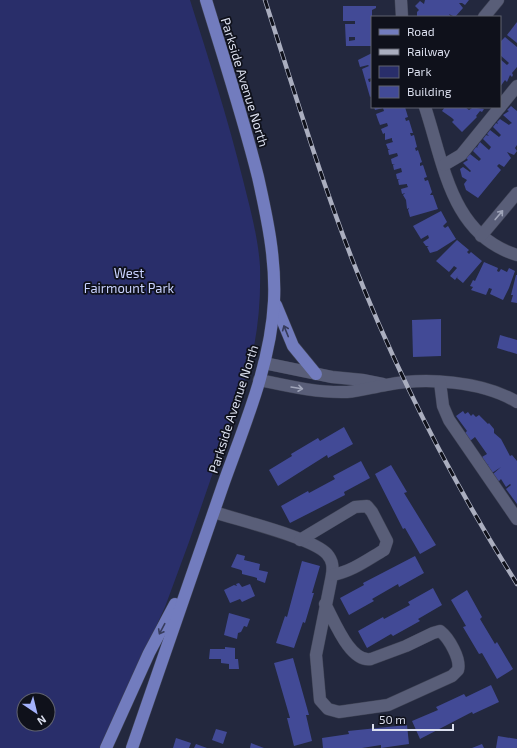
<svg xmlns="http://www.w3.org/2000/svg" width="517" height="748" viewBox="0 0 517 748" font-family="'Exo 2',sans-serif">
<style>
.green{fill:#292e6a;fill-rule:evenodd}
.building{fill:#424a96;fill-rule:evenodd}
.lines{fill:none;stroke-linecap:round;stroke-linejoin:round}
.minor-casing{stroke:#3e4254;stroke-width:13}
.major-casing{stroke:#3e4254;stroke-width:13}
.minor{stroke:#595e78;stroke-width:12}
.major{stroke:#727cbe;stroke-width:12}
.rail-casing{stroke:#aaaebf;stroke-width:4.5}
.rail{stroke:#0f111b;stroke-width:3;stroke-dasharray:9;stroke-linecap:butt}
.oneway{stroke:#a0a5b9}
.oneway2{stroke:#373c5c}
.labels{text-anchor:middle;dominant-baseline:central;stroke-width:3.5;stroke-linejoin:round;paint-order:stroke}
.street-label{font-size:13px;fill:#dbdfee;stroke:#0f111b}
.park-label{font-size:13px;fill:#cad3ff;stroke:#0f111b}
</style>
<rect width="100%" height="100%" fill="#23283e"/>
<path class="green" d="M 0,0 L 190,0 C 209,60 228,119 243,180 C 250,208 258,237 260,266 C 261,301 258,337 248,371 L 189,542 L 165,607 L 100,748 L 0,748 ZM 24,700 L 48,700 L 48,724 L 24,724 Z"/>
<g class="building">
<polygon points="425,0 469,0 465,5 462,3 459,3 463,8 455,17 449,14 451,17 417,17 417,12 419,10 415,6 420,1 424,4"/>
<path d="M 343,6 L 376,6 L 376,8 L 372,10 L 372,46 L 346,46 L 345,24 L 355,24 L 355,21 L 343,21 ZM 349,37 L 355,37 L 355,40 L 349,41 Z"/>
<polygon points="517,22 517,43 507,35"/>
<polygon points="505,37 517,47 517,67 512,73 513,75 512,77 510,75 507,82 505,80 500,87 500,59 507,65 509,63 500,55 500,42"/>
<polygon points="372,53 372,78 368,79 369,82 372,81 372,96 370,97 362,69 369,66 368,65 360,67 358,60"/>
<polygon points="511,106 517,111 517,145 515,148 517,151 514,155 507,152 511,158 504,167 499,164 497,166 501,170 478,198 466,190 464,184 467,180 462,177 460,169 463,167 470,172 471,171 463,163 468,160 466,158 470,154 479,161 481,159 473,151 476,147 478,148 477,147 480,142 489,150 491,147 483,139 486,135 489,136 487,134 490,130 499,137 501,135 493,127 496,123 498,124 497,122 500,119 509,125 510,124 512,123 503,115 509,111 507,110"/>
<polygon points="374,107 405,107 408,117 405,118 406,121 409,120 413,133 410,133 411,136 414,135 417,147 415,148 416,151 418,150 422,162 420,163 420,166 423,165 427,177 424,178 425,181 428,180 432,192 430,195 433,195 438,209 410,217 408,210 409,208 407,209 406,200 403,195 405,193 402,194 401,189 408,187 407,185 407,184 399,185 398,180 400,180 397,179 396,174 402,172 401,168 394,170 393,165 395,165 392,164 391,159 398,156 397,153 389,155 388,150 390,150 388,149 386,144 393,142 392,140 392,138 385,140 385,133 383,134 381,129 388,126 387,123 380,125 378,120 380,120 378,120 376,114 384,111 383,108 375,110"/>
<polygon points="445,107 465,107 469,110 472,108 470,107 484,109 482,112 480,111 476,116 477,117 462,132 452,122 454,120 452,118 442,111"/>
<polygon points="441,211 447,222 443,226 445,228 448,226 456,239 437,251 430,253 427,247 429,246 426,246 423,242 429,238 428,235 421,239 413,226"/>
<polygon points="457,240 469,250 467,252 469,254 471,252 482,261 463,283 457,278 458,276 455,280 450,276 457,268 454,266 449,272 436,261"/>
<polygon points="484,262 498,268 497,271 499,272 501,269 507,272 509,268 515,271 509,288 503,300 490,294 492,289 489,288 486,295 471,290 473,287 470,286 473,280 475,281"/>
<polygon points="516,275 517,275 517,303 511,302 513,295 511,295"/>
<polygon points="441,319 441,356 413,357 412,320"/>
<polygon points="500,335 517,340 517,354 497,348"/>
<polygon points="463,411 465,414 468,412 471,416 473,414 476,417 479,415 488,424 489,423 494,429 494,433 501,439 510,456 512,455 517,461 517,504 506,489 511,485 510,484 506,487 501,479 498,482 493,474 501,467 492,473 487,465 492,462 487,465 482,457 487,454 475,437 470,441 465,433 467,431 456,416"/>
<polygon points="344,427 353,444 328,458 327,455 278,486 269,470 292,456 291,454 318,438 320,441"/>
<polygon points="361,461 370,478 344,492 345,495 290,523 281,506 308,491 309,493 335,479 333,476"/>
<polygon points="391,465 407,492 404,493 436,545 420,554 405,528 403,529 375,474"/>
<polygon points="237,554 245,556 244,560 260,564 259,570 268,572 265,583 257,580 257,578 254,577 242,574 242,571 241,570 231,567"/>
<polygon points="415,556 424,573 399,587 398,584 372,599 374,601 349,615 340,598 364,585 363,583"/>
<polygon points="302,561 320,566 312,593 314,593 305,623 303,622 294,648 276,643 285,616 287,617"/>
<polygon points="239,583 242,587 250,584 255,596 242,602 240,599 230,603 224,590 234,585 237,586 236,584"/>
<polygon points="433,588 442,605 418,619 420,621 393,636 391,634 367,648 358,631 383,617 384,619 410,605 408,602"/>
<polygon points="467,590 482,617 480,619 495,644 497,642 513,669 497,679 482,653 479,654 463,627 466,626 451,600"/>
<polygon points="229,613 250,619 247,627 244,626 241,632 238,633 237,639 224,635"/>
<polygon points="225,647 235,648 235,659 238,659 239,669 229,669 229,664 221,663 221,659 209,659 210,649 225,649"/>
<polygon points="293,658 309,715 306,715 312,741 294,746 287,718 290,718 274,663"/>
<polygon points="491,685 499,702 473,714 472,712 420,739 412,721 438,710 436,707 464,694 466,697"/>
<polygon points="407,725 409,744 381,748 381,745 362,748 323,748 322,738 349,734 348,731"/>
<polygon points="216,729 227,732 223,744 212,740"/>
<polygon points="498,736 517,739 517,748 496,748"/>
<polygon points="176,738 191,743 189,748 173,748"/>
<polygon points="251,743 264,748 250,748"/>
<polygon points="196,744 207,748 194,748"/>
<polygon points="482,744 484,748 472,748"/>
</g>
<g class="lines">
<g class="minor-casing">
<g id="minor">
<polyline points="401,0 402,17"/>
<polyline points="484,17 498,0"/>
<path d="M 425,107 C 444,164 451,235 517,255"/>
<polyline points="500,107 517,86"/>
<polyline points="444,165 461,155 500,107"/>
<polyline points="481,236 517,193"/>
<polyline points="264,363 332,377 363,380 383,384"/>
<path d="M 259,380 C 288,386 317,393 347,392 C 361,391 373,387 386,385 C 425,377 482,381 517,402"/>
<polyline points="440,382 443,406 449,420 517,519"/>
<path d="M 214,512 C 238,520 313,538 327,554 C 333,561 333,567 332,575 L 316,655 L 320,700 L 328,709 L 339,712 L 388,705 L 452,676 L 458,670 C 461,659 449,638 440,631 L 433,633 L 406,646 L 371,659 C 350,663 334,620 325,604"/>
<path d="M 300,540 L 355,507 L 367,506 L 372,512 L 387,541 L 384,550 C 367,560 351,572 332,575"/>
</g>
</g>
<g class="major-casing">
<g id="major">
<polyline points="276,305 293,346 316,374"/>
<polyline points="106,748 149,653 175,604"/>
<path d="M 132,748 C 162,660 193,573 223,485 C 244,426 271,364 274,301 C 276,259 267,217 258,177 C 243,117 224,59 206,0"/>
</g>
</g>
<use href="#minor" class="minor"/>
<use href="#major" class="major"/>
<g class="rail-casing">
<path id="rail" d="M 265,0 C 293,87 319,174 352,259 C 396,372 452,481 517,584"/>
</g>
<use href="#rail" class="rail"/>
</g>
<defs><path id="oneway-shaft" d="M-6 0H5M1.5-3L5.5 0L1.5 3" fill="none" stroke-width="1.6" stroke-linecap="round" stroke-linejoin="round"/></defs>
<g class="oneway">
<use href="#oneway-shaft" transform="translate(499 215) rotate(-50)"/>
<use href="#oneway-shaft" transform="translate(297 388) rotate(9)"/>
</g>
<g class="oneway2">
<use href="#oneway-shaft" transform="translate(286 331) rotate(-112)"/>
<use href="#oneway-shaft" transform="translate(162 629) rotate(118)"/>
</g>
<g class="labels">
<g class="street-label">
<text transform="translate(245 82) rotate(73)">Parkside Avenue North</text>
<text transform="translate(233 409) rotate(-72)">Parkside Avenue North</text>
</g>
<g class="park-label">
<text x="129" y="273">West<tspan x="129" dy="15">Fairmount Park</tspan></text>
</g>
</g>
<rect x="371" y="16" width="130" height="92" fill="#0f111b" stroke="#61636f"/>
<rect x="379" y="29" width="20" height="6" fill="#727cbe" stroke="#61636f"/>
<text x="407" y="36" font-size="12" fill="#dbdfee">Road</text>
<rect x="379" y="49" width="20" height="6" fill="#aaaebf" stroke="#61636f"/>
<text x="407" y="56" font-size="12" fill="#dbdfee">Railway</text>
<rect x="379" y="66" width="20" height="12" fill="#292e6a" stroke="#61636f"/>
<text x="407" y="76" font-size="12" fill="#dbdfee">Park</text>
<rect x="379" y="86" width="20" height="12" fill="#424a96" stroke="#61636f"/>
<text x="407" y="96" font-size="12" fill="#dbdfee">Building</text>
<g transform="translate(36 712) rotate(145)"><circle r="19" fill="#0f111b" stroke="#61636f"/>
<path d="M0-3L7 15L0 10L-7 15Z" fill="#a4b2fc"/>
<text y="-6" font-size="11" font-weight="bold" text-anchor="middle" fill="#dbdfee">N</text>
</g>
<path d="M373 724v6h80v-6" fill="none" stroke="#dbdfee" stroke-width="2"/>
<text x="379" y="724" font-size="12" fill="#dbdfee" stroke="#0f111b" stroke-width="3" paint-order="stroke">50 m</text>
</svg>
